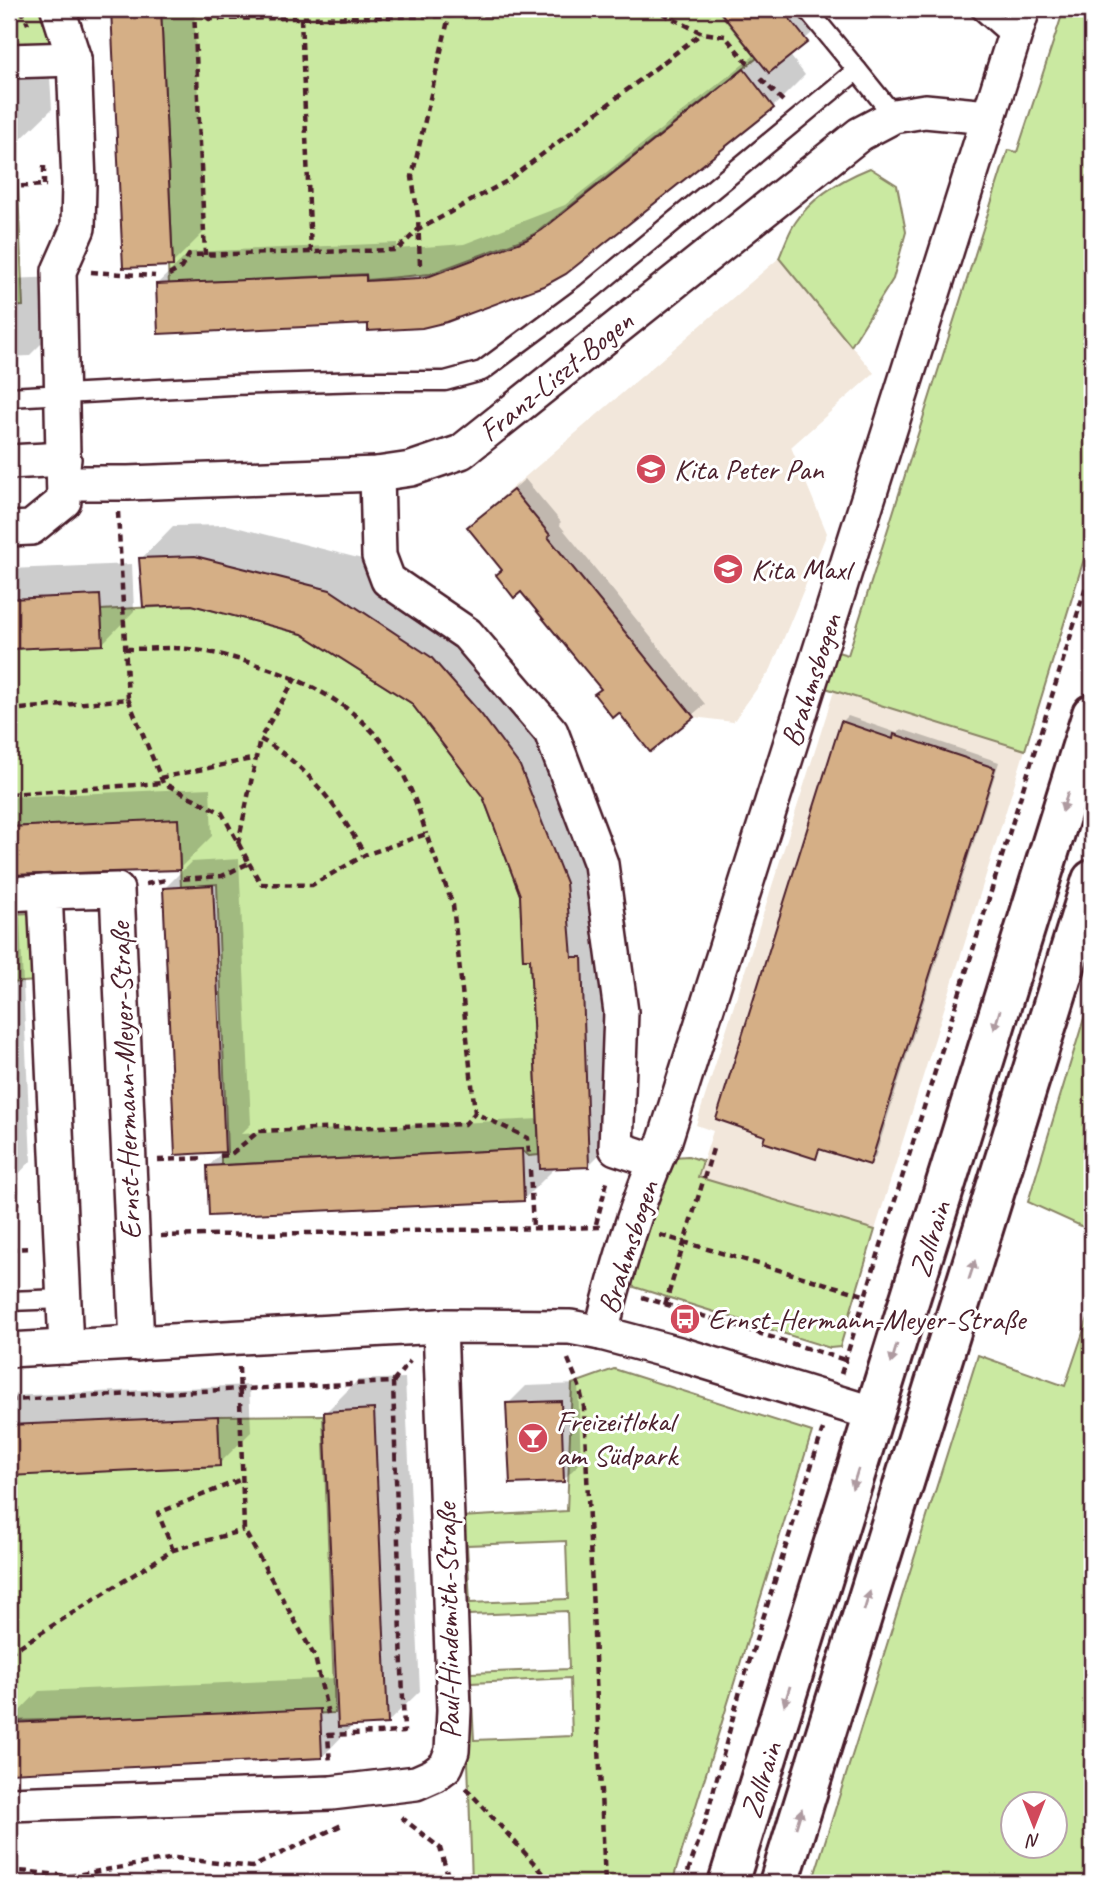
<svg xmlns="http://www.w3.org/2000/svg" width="1101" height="1892" viewBox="0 0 1101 1892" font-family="Caveat,sans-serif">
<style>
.built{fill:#f2e7db}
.green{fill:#cae9a1;stroke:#8a8466;stroke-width:2;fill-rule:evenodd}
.shadow{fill:#0003}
.building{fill:#d5af86;stroke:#4a1f2b;stroke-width:2}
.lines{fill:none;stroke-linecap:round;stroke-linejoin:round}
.service-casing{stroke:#4a1f2b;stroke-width:23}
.minor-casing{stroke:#4a1f2b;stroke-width:38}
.secondary-casing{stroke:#4a1f2b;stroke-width:44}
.path{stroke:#4a1f2b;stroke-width:4.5;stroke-dasharray:7 5;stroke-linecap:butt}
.service{stroke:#fff;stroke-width:18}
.minor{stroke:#fff;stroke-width:33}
.secondary{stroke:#fff;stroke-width:38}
.oneway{fill:#ae9aa0}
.labels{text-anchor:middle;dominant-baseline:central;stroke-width:6;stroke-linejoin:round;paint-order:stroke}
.street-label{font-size:30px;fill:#4a1f2b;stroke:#fff}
.poi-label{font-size:30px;fill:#4a1f2b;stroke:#fff;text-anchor:start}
</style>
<rect width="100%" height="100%" fill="#fff"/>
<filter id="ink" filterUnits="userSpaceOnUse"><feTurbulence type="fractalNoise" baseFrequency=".0143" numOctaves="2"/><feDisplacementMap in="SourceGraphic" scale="14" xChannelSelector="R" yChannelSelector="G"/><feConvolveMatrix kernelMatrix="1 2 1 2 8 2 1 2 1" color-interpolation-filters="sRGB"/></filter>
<g filter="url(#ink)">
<g class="built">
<polygon points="779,258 874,373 791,447 827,533 771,669 733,722 694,717 650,752 522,592 514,598 496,575 502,569 467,527"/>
<polygon points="834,691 1025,750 875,1230 698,1177 713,1131 696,1125"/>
<polygon points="471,1871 472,1883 190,1883"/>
</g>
<g class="green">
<polygon points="9,9 39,9 56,59 9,61"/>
<polygon points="161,9 717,9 757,58 536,233 526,238 430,274 367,280 366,274 169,284 168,266 173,266"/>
<polygon points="1064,9 1092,9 1092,533 1025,750 816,685 827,649 848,655 1008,150 1017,152"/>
<polygon points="16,143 23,306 9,307 9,144"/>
<path d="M 870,168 L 897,185 L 906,232 L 893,279 L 851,346 L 779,258 C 784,247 788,233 795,223 C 812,197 843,179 870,168 Z"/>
<polygon points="192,605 302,634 411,703 483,797 520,895 523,959 530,959 539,1155 529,1156 521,1149 221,1165 221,1153 227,1152 217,884 181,887 178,820 9,827 9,649 102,645 101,610"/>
<polygon points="32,913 37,981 9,983 9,914"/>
<polygon points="1092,992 1092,1231 1028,1202"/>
<polygon points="688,1156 703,1161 698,1177 875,1230 840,1347 830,1348 628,1285 666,1163 673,1157"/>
<path d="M 1092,1306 L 1092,1883 L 812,1883 L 978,1355 L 1065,1386 ZM 1014,1804 L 1056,1804 L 1056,1846 L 1014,1846 Z"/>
<path d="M 614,1369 L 812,1432 L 672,1883 L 472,1883 L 460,1517 L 567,1511 L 572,1384 ZM 566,1541 L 568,1599 L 470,1603 L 467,1545 ZM 567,1611 L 569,1669 L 471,1673 L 468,1615 ZM 570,1678 L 572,1736 L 474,1740 L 471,1683 Z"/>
<polygon points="323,1415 335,1713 9,1721 9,1475 219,1466 218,1416"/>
</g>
<g class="shadow">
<polygon points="113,9 194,9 204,232 172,264 125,266"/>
<polygon points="720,9 838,9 789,54 805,75 773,107 565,273 370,322 157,284 190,252 397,243 397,249 464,244 565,205 756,54"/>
<polygon points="49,62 52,109 19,141 9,142 9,64"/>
<polygon points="59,277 61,324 29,356 9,357 9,279"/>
<polygon points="525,479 561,522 559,524 705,704 651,750 470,527"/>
<polygon points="228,525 362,559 463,625 513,682 598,850 621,1133 588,1166 556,1167 523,1200 209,1166 224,1150 165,888 191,862 239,859 251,1124 241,1134 539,1119 532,958 521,895 484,796 412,702 303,632 141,559 173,526"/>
<polygon points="132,564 134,611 102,644 9,648 9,569"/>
<polygon points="848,716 897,733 901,729 999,762 875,1158 869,1163 822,1148 815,1157 842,722"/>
<polygon points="210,788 212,836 180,868 9,873 9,797"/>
<polygon points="20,917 31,1161 9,1184 9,918"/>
<polygon points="405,1378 420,1691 387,1723 354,1724 322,1757 9,1771 9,1722 39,1691 338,1678 326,1412 358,1380"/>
<polygon points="578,1384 581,1462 563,1480 508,1404 526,1386"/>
<polygon points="249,1385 251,1432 219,1464 9,1474 9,1396"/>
<polygon points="323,1876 323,1883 173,1883"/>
</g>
<g class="building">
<polygon points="111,9 161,9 173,266 123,268"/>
<polygon points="718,9 782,9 808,42 769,73"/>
<polygon points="744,69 774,108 566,274 546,285 447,322 422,328 368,331 368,324 158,334 156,284 366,275 366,281 419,278 430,276 526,240 542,230"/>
<polygon points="513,490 550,535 548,537 694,717 650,752 619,713 613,718 594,694 601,689 521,592 514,598 496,575 502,570 467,527"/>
<polygon points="195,556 330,590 431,657 481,714 520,766 566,883 572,957 582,957 589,1167 540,1169 530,959 523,959 520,895 483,797 411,703 302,634 192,605 143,607 139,558"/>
<polygon points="100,595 103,645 9,649 9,599"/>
<polygon points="841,721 893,739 894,734 995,768 870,1165 819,1149 816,1159 763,1142 765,1136 716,1119"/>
<polygon points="178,819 180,870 9,875 9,827"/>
<polygon points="213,885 225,1152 175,1155 163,888"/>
<polygon points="522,1149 524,1201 209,1216 207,1166"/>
<polygon points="561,1401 564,1482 510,1484 506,1403"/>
<polygon points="374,1409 388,1724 338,1727 324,1412"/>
<polygon points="218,1416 220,1466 9,1476 9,1425"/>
<polygon points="320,1709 322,1758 9,1773 9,1723"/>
</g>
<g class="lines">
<g class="service-casing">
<g id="service">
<polyline points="807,9 857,70"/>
<polyline points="980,9 1013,38"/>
<polyline points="9,397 231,385 366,381 445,381 482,371 586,294 857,70 894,116"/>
<polyline points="9,1301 64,1299"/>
</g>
</g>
<g class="minor-casing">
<g id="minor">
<polyline points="9,61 74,59"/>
<polyline points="9,462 64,459"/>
<polyline points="377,474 379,556 388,580 467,634 551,732 601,864 621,1012 616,1148 655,1161"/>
<polyline points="64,483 128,483 377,474 411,469 461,452 860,134 894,116 925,111 988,117"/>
<polyline points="9,529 31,528 64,501 59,271 78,228 79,183 74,59 58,9"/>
<polyline points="9,894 45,892"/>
<path d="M 601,1333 C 617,1269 637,1199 665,1140 L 1023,9"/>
<polyline points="66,1347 45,892 117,890 137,1344"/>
<polyline points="9,1350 440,1326 570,1327 601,1333 683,1355 875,1414"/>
<polyline points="9,1804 331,1793 416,1783 434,1775 446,1766 452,1751 454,1710 440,1326"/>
</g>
</g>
<g class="secondary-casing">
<g id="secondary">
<polyline points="728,1883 1092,714"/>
<polyline points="779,1883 1092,880"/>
</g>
</g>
<g class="path">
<polyline points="21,9 28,24"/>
<polyline points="194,9 205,255"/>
<polyline points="199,9 209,19 449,16 453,9"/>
<polyline points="9,17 13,9"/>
<polyline points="301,18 311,252"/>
<polyline points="761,79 785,103"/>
<polyline points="44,166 44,185"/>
<polyline points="9,187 46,185"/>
<polyline points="420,265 418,217 412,177 449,16 657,11 702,33 725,36 749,65"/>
<polyline points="91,272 155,276"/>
<polyline points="169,275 181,268 189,255 397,250 418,230 507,181 702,33"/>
<path d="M 125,649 C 141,649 157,648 173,648 C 202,649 230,656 257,665 C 348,694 401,740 426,834"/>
<path d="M 296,677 L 260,739 C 307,764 339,809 365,855"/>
<polyline points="128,699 163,783 222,813 249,863 222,876 181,879"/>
<polyline points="9,710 128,699 118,512"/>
<polyline points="160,778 256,758"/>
<polyline points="9,794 163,783"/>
<polyline points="238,844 260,739"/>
<polyline points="249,863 261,884 312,885 365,855 426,834 453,905 475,1113 528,1138 529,1156"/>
<polyline points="146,884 166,880"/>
<polyline points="9,1042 17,1205 9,1206"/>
<polyline points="220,1156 230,1155 259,1131 465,1124 475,1113"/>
<polyline points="158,1160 206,1158"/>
<polyline points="530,1170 533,1228"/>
<polyline points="596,1224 608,1178"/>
<polyline points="660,1235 864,1295"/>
<polyline points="161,1236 600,1227"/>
<polyline points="9,1249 32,1248"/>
<polyline points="642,1297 845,1360"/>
<polyline points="665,1305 713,1149"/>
<polyline points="568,1359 579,1386 584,1407 605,1883"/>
<polyline points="239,1367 244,1530 315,1657 328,1714"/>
<polyline points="841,1374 1092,567"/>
<polyline points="393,1382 410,1361"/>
<polyline points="9,1400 393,1382 404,1732 328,1735 330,1764"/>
<polyline points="173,1550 158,1513 242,1479"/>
<polyline points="9,1653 173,1550 244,1530"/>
<polyline points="466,1788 552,1883"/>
<polyline points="401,1817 440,1848 450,1883"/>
<polyline points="9,1870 70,1876 175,1858 252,1867 344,1824"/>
<polyline points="684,1883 705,1823 740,1691 823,1429"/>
</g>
<use href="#service" class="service"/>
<use href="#minor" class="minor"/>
<use href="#secondary" class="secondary"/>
</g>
<defs><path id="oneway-solid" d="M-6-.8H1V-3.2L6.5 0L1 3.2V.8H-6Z" transform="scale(1.75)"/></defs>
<g class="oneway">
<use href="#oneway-solid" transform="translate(1065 802) rotate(107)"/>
<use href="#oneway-solid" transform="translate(997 1020) rotate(107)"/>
<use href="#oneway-solid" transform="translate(972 1270) rotate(-72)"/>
<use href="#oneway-solid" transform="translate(894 1354) rotate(107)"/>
<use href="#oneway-solid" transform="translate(855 1479) rotate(107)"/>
<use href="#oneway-solid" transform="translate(867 1601) rotate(-73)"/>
<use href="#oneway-solid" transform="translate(787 1696) rotate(107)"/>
<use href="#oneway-solid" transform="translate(799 1818) rotate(-73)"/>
</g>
</g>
<defs>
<g id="school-disc" transform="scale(1.575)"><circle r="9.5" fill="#d1495b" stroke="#fff"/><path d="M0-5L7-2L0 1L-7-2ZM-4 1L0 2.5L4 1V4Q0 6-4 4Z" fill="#fff"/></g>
<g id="bus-disc" transform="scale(1.575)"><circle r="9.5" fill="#d1495b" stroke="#fff"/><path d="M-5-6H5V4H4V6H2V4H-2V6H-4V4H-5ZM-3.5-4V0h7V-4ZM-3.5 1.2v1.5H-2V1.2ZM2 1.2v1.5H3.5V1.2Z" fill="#fff"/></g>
<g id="bar-disc" transform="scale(1.575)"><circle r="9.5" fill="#d1495b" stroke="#fff"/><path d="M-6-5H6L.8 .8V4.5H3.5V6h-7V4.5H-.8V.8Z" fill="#fff"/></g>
</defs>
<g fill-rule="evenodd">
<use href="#school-disc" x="651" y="469"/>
<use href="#school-disc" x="728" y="569"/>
<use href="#bus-disc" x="685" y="1319"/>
<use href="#bar-disc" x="533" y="1438"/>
</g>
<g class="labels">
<g class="street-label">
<text transform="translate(556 376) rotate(-39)">Franz-Liszt-Bogen</text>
<text transform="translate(811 680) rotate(-72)">Brahmsbogen</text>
<text transform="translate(125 1081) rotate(-92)">Ernst-Hermann-Meyer-Straße</text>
<text transform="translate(930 1239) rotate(-73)">Zollrain</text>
<text transform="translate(628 1247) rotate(-72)">Brahmsbogen</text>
<text transform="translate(448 1621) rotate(-91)">Paul-Hindemith-Straße</text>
<text transform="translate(761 1780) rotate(-73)">Zollrain</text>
</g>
<g class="poi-label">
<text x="674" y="469">Kita Peter Pan</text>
<text x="751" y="569">Kita Maxl</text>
<text x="708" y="1319">Ernst-Hermann-Meyer-Straße</text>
<text x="556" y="1421">Freizeitlokal<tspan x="556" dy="34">am Südpark</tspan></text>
</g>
</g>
<rect width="1101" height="1892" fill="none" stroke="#fff" stroke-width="35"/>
<rect x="18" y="18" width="1066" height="1857" fill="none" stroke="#4a1f2b" stroke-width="2.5" filter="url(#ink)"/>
<g transform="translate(1034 1825) rotate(180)"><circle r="33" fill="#ffffff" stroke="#b7a5aa" stroke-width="2"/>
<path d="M0-5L12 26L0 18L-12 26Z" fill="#d1495b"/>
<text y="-10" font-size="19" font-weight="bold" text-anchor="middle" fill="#4a1f2b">N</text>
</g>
</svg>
